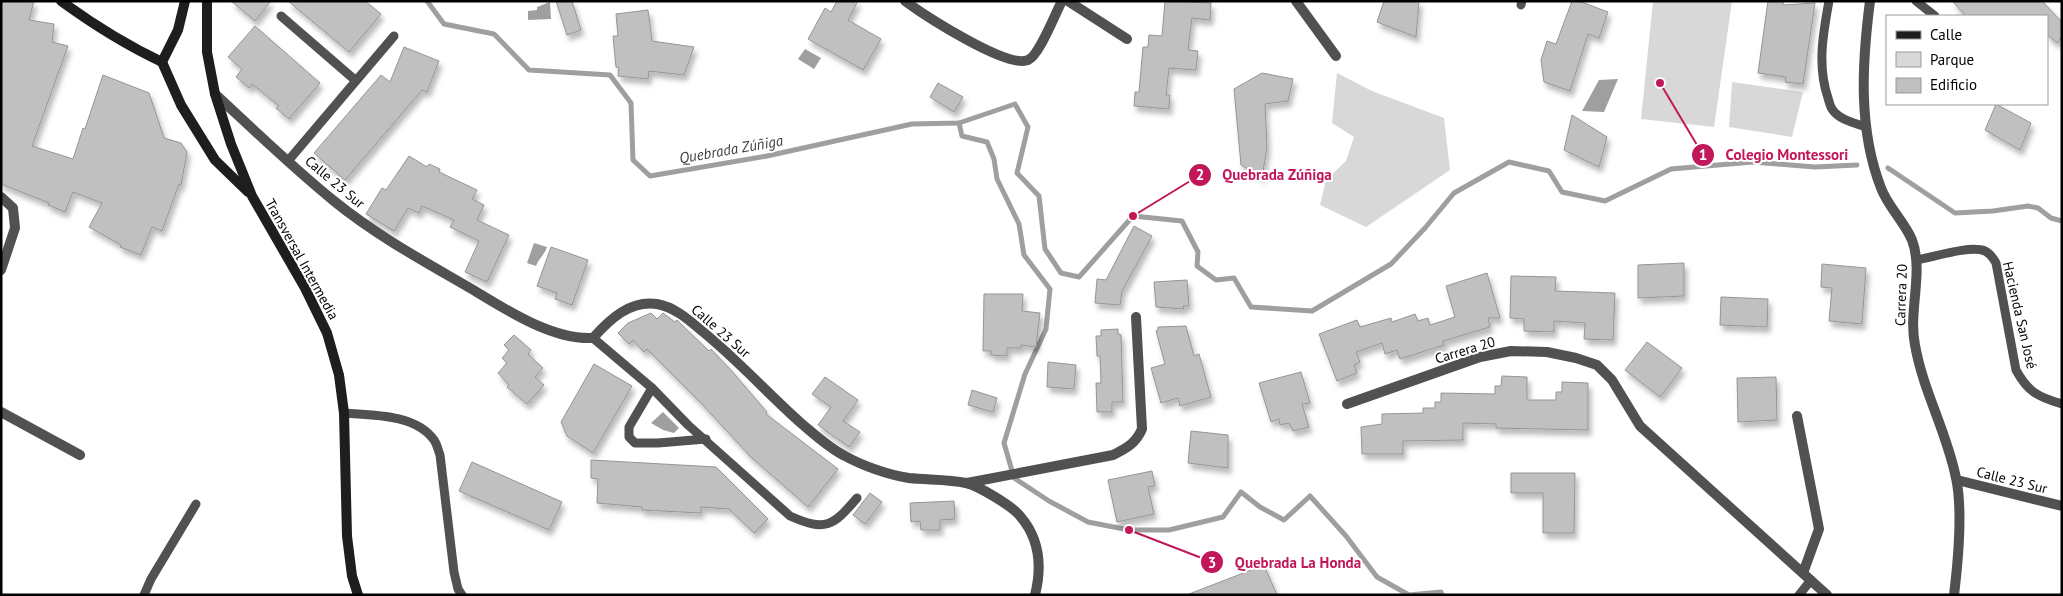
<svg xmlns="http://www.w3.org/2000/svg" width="2063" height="596" viewBox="0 0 2063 596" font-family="'PT Sans',sans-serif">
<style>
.green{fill:#d8d8d8}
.water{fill:#9f9f9f}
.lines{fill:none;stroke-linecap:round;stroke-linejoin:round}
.stream{stroke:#9f9f9f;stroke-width:5}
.building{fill:#c0c0c0;stroke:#959595;filter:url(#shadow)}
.lane{stroke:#515151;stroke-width:9}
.street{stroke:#515151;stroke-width:10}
.secondary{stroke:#1e1e1e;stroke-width:10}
.labels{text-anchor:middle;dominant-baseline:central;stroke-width:4;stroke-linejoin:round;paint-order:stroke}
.street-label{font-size:14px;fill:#000;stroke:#fff}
.water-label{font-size:15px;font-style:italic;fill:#404040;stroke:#fff}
.leader{fill:none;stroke:#c2185b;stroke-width:2}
.callout-dot{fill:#c2185b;stroke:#fff;stroke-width:2}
.mark-label{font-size:15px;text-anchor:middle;font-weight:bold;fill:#fff}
.callout-label{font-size:15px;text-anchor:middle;font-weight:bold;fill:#c2185b;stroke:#fff;stroke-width:4;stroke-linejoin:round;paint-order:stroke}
</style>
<defs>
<filter id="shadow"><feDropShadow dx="3" dy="5.5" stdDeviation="2.5" flood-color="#0004"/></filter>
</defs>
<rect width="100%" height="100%" fill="#fff"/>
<g class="green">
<polygon points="1653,1 1732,1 1714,127 1641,119"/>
<polygon points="1337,73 1372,91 1444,118 1450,170 1366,227 1320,205 1326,180 1346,161 1354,137 1332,123"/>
<polygon points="1732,82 1803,92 1792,137 1729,127"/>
</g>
<g class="water">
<polygon points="550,2 551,19 528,20 528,11 537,10 537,7"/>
<polygon points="805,49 821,58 814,69 798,59"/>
<polygon points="1618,79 1604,112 1582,111 1599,80"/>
<path d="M 534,243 L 547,247 C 545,254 539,258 536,266 L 527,263 Z"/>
<polygon points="663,412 679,428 674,433 663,430 651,423"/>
</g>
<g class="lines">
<g class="stream">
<polyline points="427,1 444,24 494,34 529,70 610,75 631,103 633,160 650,176 767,156 912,124 959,123 1015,104 1028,127 1017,173 1039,196 1045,249 1061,273 1079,277 1133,216 1182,221 1198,252 1197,266 1216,280 1234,278 1251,307 1312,311 1391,264 1425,228 1454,193 1509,162 1549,171 1562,192 1605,201 1671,169 1753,162 1815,167 1857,165"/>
<polyline points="959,123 962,136 987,142 994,159 997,179 1019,224 1024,255 1050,289 1046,329 1025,374 1004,443 1014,478 1049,501 1088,522 1129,530 1169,530 1223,517 1241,492 1260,507 1284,520 1310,496 1346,536 1377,577 1409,595 1441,592 1442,595"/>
<polyline points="1888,168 1955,213 1993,211 2028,206 2038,208 2051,218 2062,221"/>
</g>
</g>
<g class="building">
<polygon points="3,1 34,1 29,20 54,24 52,42 68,46 32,146 73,159 83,128 85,129 103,75 149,93 164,138 181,143 187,152 181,185 179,184 162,231 152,227 141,255 120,247 121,245 89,227 102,203 73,192 65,212 48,205 49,203 1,184 1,6"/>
<polygon points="231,1 271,1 255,21"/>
<polygon points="288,1 365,1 381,14 349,52"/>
<polygon points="556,1 572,1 581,30 567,35"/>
<polygon points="837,1 858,1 848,20 881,39 863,70 808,39 825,8 831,12"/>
<polygon points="1165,1 1211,3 1210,20 1192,18 1188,50 1198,51 1196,70 1169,68 1166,95 1170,95 1169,109 1134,106 1135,92 1139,92 1143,47 1148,47 1149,35 1162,36"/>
<polygon points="1384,1 1419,1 1416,37 1377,22"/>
<polygon points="1572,1 1579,1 1608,12 1599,38 1588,34 1570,91 1544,82 1541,60 1547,41 1556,44"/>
<polygon points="1768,1 1783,1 1783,5 1815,3 1803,84 1785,82 1786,77 1758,73"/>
<polygon points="1952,1 2042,1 2062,22 2062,36 2057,43 2047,35 2047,16 1966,16"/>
<polygon points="648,10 652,41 694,47 684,75 649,71 648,79 618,76 619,68 616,67 613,36 618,36 616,14"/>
<polygon points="255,26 320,83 289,119 276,108 279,106 252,84 249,88 236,77 242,69 228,57"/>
<polygon points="404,47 439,61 427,92 422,90 345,180 314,153 381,75 390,82"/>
<polygon points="1262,73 1293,79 1288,101 1265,104 1267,148 1262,177 1241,165 1234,89"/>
<polygon points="938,83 963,97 954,112 930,97"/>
<polygon points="1996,104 2031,123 2020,150 1985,130"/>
<polygon points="1572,115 1607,137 1599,167 1564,150"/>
<polygon points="409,156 427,167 429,164 440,169 439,172 477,190 472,199 484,205 477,220 509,235 487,282 465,272 479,241 450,227 454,220 422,206 419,213 408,208 394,231 366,214 382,188 386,190"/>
<polygon points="1134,226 1152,236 1122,291 1120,305 1095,303 1097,279 1106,280"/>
<polygon points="551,247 588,260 572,305 555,299 557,293 537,286"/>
<polygon points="1684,263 1684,296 1638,298 1638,265"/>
<polygon points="1822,264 1866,268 1862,324 1829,321 1832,288 1821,287"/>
<polygon points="1487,273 1500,318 1488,318 1490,327 1443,341 1444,345 1400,359 1397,350 1385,354 1382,343 1356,352 1360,362 1354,365 1357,373 1337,381 1319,334 1357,320 1360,327 1391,318 1392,322 1415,314 1418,321 1428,318 1430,325 1455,317 1446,286"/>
<polygon points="1511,276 1556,277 1555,291 1615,293 1613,340 1584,339 1585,323 1554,321 1554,332 1524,331 1524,319 1510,318"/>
<polygon points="1187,280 1189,306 1183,306 1184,309 1156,307 1154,282"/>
<polygon points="984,294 1023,294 1022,311 1040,313 1036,347 1021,345 1021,348 1007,348 1007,356 991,355 991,351 983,351"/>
<polygon points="1721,297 1768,299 1767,327 1720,325"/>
<polygon points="651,313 657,319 663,313 675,322 677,320 679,322 709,351 711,349 731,370 767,412 766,414 838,469 808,507 751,457 700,402 647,349 644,352 633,340 629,344 618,333 628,323"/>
<polygon points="1186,326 1194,356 1199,354 1211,397 1180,406 1178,398 1161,403 1151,368 1165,364 1156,331 1158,330 1158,327"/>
<polygon points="1118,329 1118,334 1121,335 1123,402 1112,402 1112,412 1097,412 1096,383 1101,383 1100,356 1097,356 1096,336 1101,336 1101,330"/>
<polygon points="514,335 531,350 528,354 543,368 535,377 544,385 527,404 507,387 509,385 498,373 507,363 502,358 509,350 504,345"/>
<polygon points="1647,342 1682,368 1660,397 1625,370"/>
<polygon points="1048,362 1076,365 1074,389 1047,387"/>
<polygon points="594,364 632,386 593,453 567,436 561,422"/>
<polygon points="1301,372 1310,403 1302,404 1309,427 1293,431 1289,423 1280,425 1279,419 1271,422 1259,383"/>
<polygon points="1502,376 1527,377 1527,400 1556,400 1556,392 1562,392 1562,382 1588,383 1588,430 1496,428 1496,424 1463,423 1463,440 1403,441 1403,454 1362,454 1361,427 1382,424 1382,414 1423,413 1423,408 1435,408 1435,402 1441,402 1441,393 1495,394 1495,386 1501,386"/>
<polygon points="825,377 858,400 843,421 860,432 849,447 818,425 831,407 812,394"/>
<polygon points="1776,377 1777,420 1738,422 1737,378"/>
<polygon points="972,390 997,398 993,412 968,405"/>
<polygon points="1191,431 1228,435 1228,468 1188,463"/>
<polygon points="591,460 716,467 768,519 754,533 729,509 701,507 701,513 642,510 642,507 597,503 598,479 591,478"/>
<polygon points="472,462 562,502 549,530 459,491"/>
<polygon points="1152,471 1155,486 1148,487 1154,514 1117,522 1108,480"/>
<polygon points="1511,473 1575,473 1574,533 1543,533 1543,493 1511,493"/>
<polygon points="870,493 882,502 865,524 853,515"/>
<polygon points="954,501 955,519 940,520 940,530 921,530 920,521 911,522 910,503"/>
<polygon points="1264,565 1277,595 1190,595 1189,594"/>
</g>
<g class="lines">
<g class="lane">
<path d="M 1829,1 C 1823,34 1817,66 1828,98 C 1829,101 1830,106 1832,109 C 1839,120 1855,123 1866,127"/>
<polyline points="1916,1 1935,16"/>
<polyline points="1521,5 1522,1"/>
<polyline points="281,16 355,80"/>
<polyline points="288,161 394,36"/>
<path d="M 1917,260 C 1934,257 1970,245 1985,251 C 1991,254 1993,258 1996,263 L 2016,370 C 2028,392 2038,397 2062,404"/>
<path d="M 593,338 L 652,388 L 688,425 L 790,516 C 826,532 833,526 857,498"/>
<polyline points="652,388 629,427 629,437 635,443 658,443 706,439"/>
<path d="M 344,413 C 372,415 416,414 434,440 C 437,444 438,450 440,455 L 454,572 L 458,589 L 462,595"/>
<polyline points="144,595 151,579 196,504"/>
<polyline points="1799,595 1811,580"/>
</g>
<g class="street">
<path d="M 905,1 C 924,15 1007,69 1028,60 C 1039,56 1055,14 1062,1"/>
<polyline points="1068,1 1127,39"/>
<polyline points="1296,1 1336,56"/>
<path d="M 1870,1 C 1862,63 1858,129 1881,188 C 1888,207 1904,221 1912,240 C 1924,272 1908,311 1915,345 C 1923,391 1947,432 1956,478 C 1963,510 1958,562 1954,595"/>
<path d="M 215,94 C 254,130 292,167 334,201 C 377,236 427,263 475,291 C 508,311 553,340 593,338 C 610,319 630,300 657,304 C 675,307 690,321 702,331 C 738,360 768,394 802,424 C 815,435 829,448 845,456 C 863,466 889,475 909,478 C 928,480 948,479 966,483 C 979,486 1012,506 1020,516 C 1040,539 1042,567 1035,595"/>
<polyline points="1,197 13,208 15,228 1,270"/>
<polyline points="1347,404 1480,357 1511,351 1547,352 1576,358 1597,365 1612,380 1640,426 1827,595"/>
<polyline points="1,412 80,455"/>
<polyline points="1797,416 1819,529 1803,573"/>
<polyline points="1957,480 2062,506"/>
<path d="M 967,483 L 1113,455 C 1127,448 1136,443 1142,429 L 1136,317"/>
</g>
<g class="secondary">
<path d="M 61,1 C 94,25 126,45 162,62 L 181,105 L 215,160 L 248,192"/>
<polyline points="207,1 207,52 215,94 231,144 252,196 305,288 327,333 339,375 344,413 347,536 352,576 358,595"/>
<polyline points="162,62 178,30 185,1"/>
</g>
</g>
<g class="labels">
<g class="street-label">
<text transform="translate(335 182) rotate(40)">Calle 23 Sur</text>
<text transform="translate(302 259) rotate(61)">Transversal Intermedia</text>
<text transform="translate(1901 295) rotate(-88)">Carrera 20</text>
<text transform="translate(2020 315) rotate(77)">Hacienda San José</text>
<text transform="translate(721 331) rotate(41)">Calle 23 Sur</text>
<text transform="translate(1465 350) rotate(-17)">Carrera 20</text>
<text transform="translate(2012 480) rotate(14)">Calle 23 Sur</text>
</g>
<g class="water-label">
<text transform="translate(731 149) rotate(-10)">Quebrada Zúñiga</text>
</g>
</g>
<path class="leader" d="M1660 83L1703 155M1133 216L1200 175M1129 530L1212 562"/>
<g class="callout-dot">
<circle cx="1660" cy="83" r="5"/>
<circle cx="1133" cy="216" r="5"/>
<circle cx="1129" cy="530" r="5"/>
<circle cx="1703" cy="155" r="12"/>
<circle cx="1200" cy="175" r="12"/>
<circle cx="1212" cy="562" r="12"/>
</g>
<g class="mark-label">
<text x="1703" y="160">1</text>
<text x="1200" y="180">2</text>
<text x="1212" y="568">3</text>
</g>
<g class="callout-label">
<text x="1787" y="160">Colegio Montessori</text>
<text x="1277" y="180">Quebrada Zúñiga</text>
<text x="1298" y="568">Quebrada La Honda</text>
</g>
<rect width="2063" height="596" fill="none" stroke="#000000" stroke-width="5"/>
<rect x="1886" y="15" width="162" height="90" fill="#ffffff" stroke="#999999"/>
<rect x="1896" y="31" width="25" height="8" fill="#1e1e1e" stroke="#999999"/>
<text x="1930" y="40" font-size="15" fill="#000000">Calle</text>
<rect x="1896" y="52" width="25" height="15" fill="#d8d8d8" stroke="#999999"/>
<text x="1930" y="65" font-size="15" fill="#000000">Parque</text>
<rect x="1896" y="78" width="25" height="15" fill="#c0c0c0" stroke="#999999"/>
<text x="1930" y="90" font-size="15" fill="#000000">Edificio</text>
</svg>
